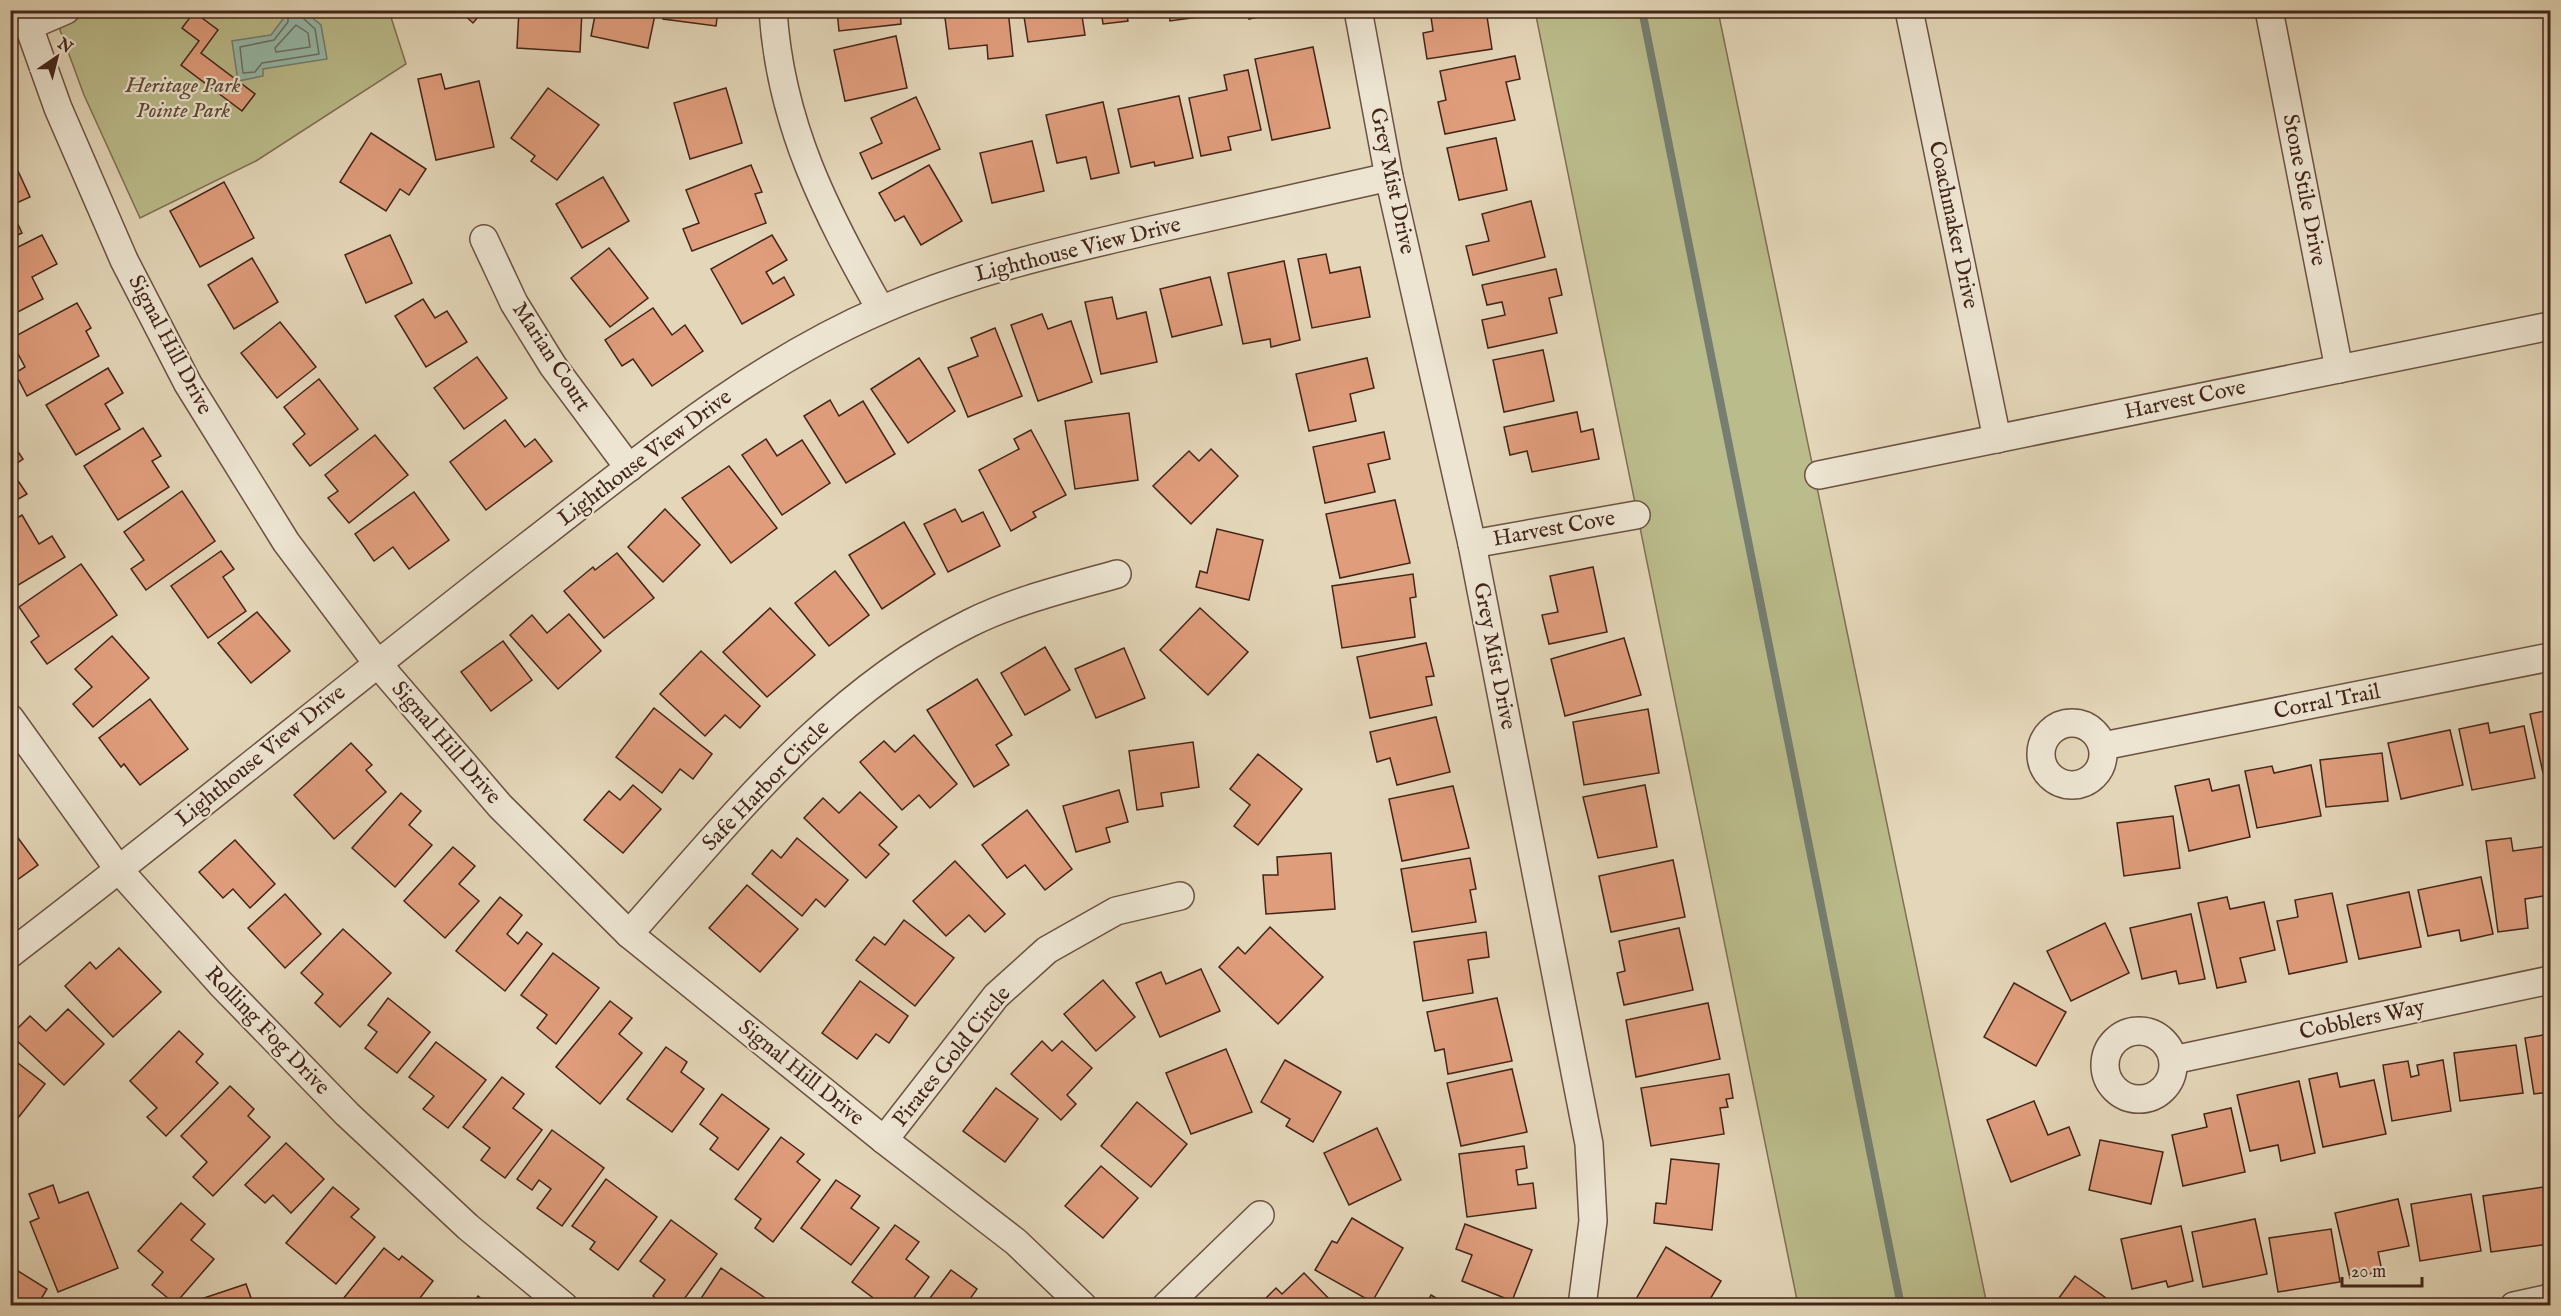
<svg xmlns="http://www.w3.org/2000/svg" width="2561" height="1316" viewBox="0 0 2561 1316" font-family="'IM FELL English',serif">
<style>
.green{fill:#bbbc8b;stroke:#7f7052;stroke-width:1.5}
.water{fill:#96baab;stroke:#757e71;stroke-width:1.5}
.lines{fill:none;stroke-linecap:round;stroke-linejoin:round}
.shore{stroke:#6c7062;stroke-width:1.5}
.stream{stroke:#757e71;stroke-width:8}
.building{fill:#e09d7c;stroke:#432519;stroke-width:1.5}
.minor-casing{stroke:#6b5241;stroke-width:30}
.minor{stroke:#ede5d2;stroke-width:27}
.labels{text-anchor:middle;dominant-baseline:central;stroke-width:4.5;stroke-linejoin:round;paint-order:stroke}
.park-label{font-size:22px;font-style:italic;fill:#614b36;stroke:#ede5d2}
.street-label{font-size:22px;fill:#432519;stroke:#ede5d2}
</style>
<rect width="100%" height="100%" fill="#e4d7b9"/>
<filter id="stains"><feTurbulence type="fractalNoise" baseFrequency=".00333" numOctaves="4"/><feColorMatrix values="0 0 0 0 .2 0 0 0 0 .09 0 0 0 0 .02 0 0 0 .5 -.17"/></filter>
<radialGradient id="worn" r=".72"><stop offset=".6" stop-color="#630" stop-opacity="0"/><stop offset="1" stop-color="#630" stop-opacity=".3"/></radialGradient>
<g class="green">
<polygon points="53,11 389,11 406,64 256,161 140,218 84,95"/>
<polygon points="1535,11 1718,11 1987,1305 1798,1305"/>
</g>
<polygon class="water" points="281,11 308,11 309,15 321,25 327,59 263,69 263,76 238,81 232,41 271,35 283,19"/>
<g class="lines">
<g class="shore">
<polyline points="288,10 288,22 274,40 240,47 243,73 255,72 262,63 319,54 315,29 304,19 302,10"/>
<polygon points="296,25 308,33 310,47 276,52 275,48"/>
</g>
<polyline class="stream" points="1642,10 1901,1306"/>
</g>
<g class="building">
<polygon points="459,10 484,10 473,23"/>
<polygon points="519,10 582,10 580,52 517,48"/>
<polygon points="596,10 656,10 648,48 591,36"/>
<polygon points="664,10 718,10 716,26 663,19"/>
<polygon points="837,10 900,10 901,24 839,31"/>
<polygon points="944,10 1008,10 1013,56 988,59 987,45 949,49"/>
<polygon points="1023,10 1081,10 1085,35 1028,42"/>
<polygon points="1101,10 1126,10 1128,21 1103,24"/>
<polygon points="1169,10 1234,10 1234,12 1170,21"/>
<polygon points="1248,10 1289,10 1249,19"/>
<polygon points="1430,10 1486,10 1492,49 1427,59 1423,33 1433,31"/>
<polygon points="194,12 218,30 201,53 255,94 242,111 181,65 199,41 182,28"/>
<polygon points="896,36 907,88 845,101 834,50"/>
<polygon points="1313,47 1330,128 1272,140 1255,59"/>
<polygon points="1515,56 1520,79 1506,82 1515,120 1445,134 1438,102 1446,100 1440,71"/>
<polygon points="1248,70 1261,130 1228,137 1231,150 1201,156 1189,98 1227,90 1224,75"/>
<polygon points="441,74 445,89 479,81 494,147 436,160 418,79"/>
<polygon points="548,88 599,125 557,180 531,161 535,156 511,138"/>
<polygon points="726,88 742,143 690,159 674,103"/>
<polygon points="1179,96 1193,158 1155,166 1154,162 1131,167 1118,109"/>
<polygon points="916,97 940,149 872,179 860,153 882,143 871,118"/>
<polygon points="1103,102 1119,173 1091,179 1086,157 1057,163 1046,115"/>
<polygon points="371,133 426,169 409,195 400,189 386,211 340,182"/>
<polygon points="1496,138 1507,190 1459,200 1447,148"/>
<polygon points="1032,141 1044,191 992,203 980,153"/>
<polygon points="751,165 762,192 755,194 766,223 692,251 683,229 699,223 686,190"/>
<polygon points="929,165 962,221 921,245 904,216 895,221 879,193"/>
<polygon points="18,171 30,197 10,206 10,174"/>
<polygon points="603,177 629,221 582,248 556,204"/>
<polygon points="224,182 254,238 200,267 170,211"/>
<polygon points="1531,201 1545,257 1473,275 1466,246 1489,241 1482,214"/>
<polygon points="10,207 22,233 10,238"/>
<polygon points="42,235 57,264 32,277 43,299 10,316 10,251"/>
<polygon points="390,235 412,283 366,303 345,255"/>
<polygon points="772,235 787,260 766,272 773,284 784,277 794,295 742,324 711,269"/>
<polygon points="609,248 648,298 610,327 571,278"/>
<polygon points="1326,254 1330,273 1360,267 1370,317 1312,328 1298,259"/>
<polygon points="252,258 278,302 234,329 208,285"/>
<polygon points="1284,261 1300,340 1271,347 1270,339 1243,344 1228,273"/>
<polygon points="1556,269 1562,295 1549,298 1557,333 1488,348 1482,320 1505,315 1502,302 1487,305 1482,285"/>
<polygon points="1210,277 1222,325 1172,337 1160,289"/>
<polygon points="1112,297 1117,319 1146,312 1157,362 1101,374 1085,302"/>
<polygon points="423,299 435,318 447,311 467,342 426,367 395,316"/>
<polygon points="77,303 91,328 86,331 99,356 27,396 15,373 25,367 10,339"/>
<polygon points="653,308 672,335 685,325 703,351 652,386 633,359 622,366 605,340"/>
<polygon points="1042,314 1048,329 1071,321 1092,382 1038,401 1011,325"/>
<polygon points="280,322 316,367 277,398 241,353"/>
<polygon points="995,328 1022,396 968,417 948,368 978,356 971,338"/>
<polygon points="1543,350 1554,401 1504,412 1493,360"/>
<polygon points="477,357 507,398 464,429 434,388"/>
<polygon points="919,358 955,411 908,443 871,389"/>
<polygon points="1367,358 1374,388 1350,394 1356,421 1309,431 1296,374"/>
<polygon points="108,368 123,393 105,404 120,429 76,455 46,405"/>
<polygon points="319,379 358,429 310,466 293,444 305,434 284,407"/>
<polygon points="830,400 839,416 863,401 895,454 846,483 804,416"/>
<polygon points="1577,412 1581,432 1593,429 1599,459 1532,472 1527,451 1510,455 1504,427"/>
<polygon points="1129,413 1138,480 1075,489 1065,421"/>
<polygon points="505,420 525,447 535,439 552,461 486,510 450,462"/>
<polygon points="143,428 161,456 152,461 169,487 118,520 84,466"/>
<polygon points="1031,430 1066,495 1033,512 1036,517 1011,531 979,470 1019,449 1014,439"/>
<polygon points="1384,432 1390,459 1368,464 1375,492 1325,503 1313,447"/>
<polygon points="375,435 408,475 349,523 328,498 338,491 325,475"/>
<polygon points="766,439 777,456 802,440 830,483 782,515 742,455"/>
<polygon points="10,440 23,459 10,468"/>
<polygon points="1211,449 1238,476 1191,524 1153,486 1189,451 1199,461"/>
<polygon points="729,466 777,528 731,563 682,498"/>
<polygon points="10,469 27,494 10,504"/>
<polygon points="182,491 215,541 146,590 131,569 144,560 124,532"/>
<polygon points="414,492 449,540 409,569 393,547 374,561 355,534"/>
<polygon points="1395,500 1410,563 1340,578 1326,514"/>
<polygon points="665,509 700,545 663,582 628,547"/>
<polygon points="955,509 962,522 983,512 1000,546 948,572 924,524"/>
<polygon points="22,515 39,544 52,536 65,557 10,590 10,522"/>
<polygon points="904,522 935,574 882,609 849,555"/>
<polygon points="1217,529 1263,540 1249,600 1196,587 1200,571 1207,573"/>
<polygon points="221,551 234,569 223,577 246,611 208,638 171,586"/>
<polygon points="617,553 654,598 604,638 564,591 593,567 595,570"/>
<polygon points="81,564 117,615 47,664 31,642 39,636 19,607"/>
<polygon points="1593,567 1607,632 1549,644 1542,615 1558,612 1550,576"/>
<polygon points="835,571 869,615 829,646 795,603"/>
<polygon points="1413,574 1416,597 1410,598 1415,637 1342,648 1332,586"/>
<polygon points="770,608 815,655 767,697 723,652"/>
<polygon points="1200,608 1248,652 1208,695 1160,650"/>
<polygon points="257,612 290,651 251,683 218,643"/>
<polygon points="569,614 601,651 558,689 510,635 532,615 547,633"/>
<polygon points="112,636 149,678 93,727 73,704 92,687 75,669"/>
<polygon points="1624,638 1641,695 1565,716 1551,659"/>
<polygon points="503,641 532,680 491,711 461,672"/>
<polygon points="1426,643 1434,676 1426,677 1432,705 1370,718 1357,657"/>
<polygon points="1045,647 1070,690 1025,715 1001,673"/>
<polygon points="1124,648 1145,698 1096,718 1075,669"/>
<polygon points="701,651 760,706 740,728 725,715 705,736 660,694"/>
<polygon points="977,679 1012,735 996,745 1009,765 974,787 927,710"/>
<polygon points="150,699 188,749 140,785 124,764 121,767 99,738"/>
<polygon points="654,708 712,754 693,779 680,769 662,793 616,757"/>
<polygon points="1648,709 1659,773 1584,785 1573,722"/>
<polygon points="2550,710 2550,771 2543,773 2530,714"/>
<polygon points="1436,717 1450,772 1397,785 1390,758 1377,762 1370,732"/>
<polygon points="2488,723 2490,733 2524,726 2535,778 2472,790 2459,729"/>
<polygon points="2450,730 2463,785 2401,799 2388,743"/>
<polygon points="914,735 957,784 930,808 919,795 902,810 860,762 884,741 895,752"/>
<polygon points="1193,742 1199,787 1161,793 1163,806 1137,810 1129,751"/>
<polygon points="351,743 372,765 366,770 386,792 334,839 294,795"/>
<polygon points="2382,753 2388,801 2326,807 2320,760"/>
<polygon points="1258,754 1302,789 1258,845 1234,826 1250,805 1230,789"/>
<polygon points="2311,765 2321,816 2257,828 2245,771 2272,766 2274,773"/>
<polygon points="2209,779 2212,791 2239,785 2250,837 2189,851 2175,786"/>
<polygon points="633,785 661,809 623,853 584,820 609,791 620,800"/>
<polygon points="1645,785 1657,847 1598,858 1583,797"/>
<polygon points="1453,786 1469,848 1402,861 1389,799"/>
<polygon points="1119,790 1128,822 1106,828 1110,842 1076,852 1063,806"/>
<polygon points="860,792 897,827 879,845 889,854 866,878 804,818 823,798 839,813"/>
<polygon points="401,793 421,811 409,825 432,845 395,887 352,848"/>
<polygon points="1027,810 1072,869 1045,890 1025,865 1007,878 982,845"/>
<polygon points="2173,816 2180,868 2124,876 2117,823"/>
<polygon points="10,827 38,865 10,885"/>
<polygon points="797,838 848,880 825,907 816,899 802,916 752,874 772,850 781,858"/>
<polygon points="2511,838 2513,851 2549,846 2550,895 2525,899 2528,928 2498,932 2486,841"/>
<polygon points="235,840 275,884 250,908 233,889 223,898 199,872"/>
<polygon points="453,847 475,866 459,884 479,901 445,938 404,901"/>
<polygon points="1331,853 1335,909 1266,914 1263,875 1278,875 1277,857"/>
<polygon points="1470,858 1476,889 1470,890 1476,922 1412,932 1401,869"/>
<polygon points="1673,860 1685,917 1611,932 1599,876"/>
<polygon points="955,861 1005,914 985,932 969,915 946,936 913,901"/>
<polygon points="2481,877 2493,934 2461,941 2459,930 2428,936 2418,890"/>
<polygon points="747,885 798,929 760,972 709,928"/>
<polygon points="2409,892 2421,947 2359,959 2347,905"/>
<polygon points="2332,893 2347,962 2289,974 2277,921 2298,917 2295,900"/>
<polygon points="285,894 321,934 285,968 248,928"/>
<polygon points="500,897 522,915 507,934 518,944 527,932 542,944 505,991 456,951"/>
<polygon points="2227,897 2230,909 2264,902 2275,950 2240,958 2246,982 2217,988 2198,903"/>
<polygon points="2191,914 2205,979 2179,984 2176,971 2142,979 2130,928"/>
<polygon points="904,920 954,958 915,1006 856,960 874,937 885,945"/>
<polygon points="2105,923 2129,973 2071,1001 2047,951"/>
<polygon points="1270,927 1323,977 1278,1024 1219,967 1238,947 1245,954"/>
<polygon points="1679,928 1693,990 1624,1005 1617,973 1625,971 1619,941"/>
<polygon points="343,929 391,973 340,1027 315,1003 323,994 301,973"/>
<polygon points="1486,932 1489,957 1468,960 1473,993 1423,1001 1414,942"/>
<polygon points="119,948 161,992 113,1037 65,986 90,962 96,969"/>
<polygon points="553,953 599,988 556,1044 537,1028 547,1015 521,995"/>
<polygon points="1201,969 1220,1011 1160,1037 1136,983 1161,972 1166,984"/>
<polygon points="1103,980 1135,1017 1096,1051 1064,1014"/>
<polygon points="860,981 908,1016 889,1043 876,1034 857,1059 822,1033"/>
<polygon points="2014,983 2066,1012 2036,1066 1984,1037"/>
<polygon points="388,998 430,1032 397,1073 365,1048 377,1032 368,1025"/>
<polygon points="1497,998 1512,1061 1448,1074 1444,1049 1435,1051 1427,1012"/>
<polygon points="610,1001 632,1018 619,1034 642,1053 600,1104 556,1067"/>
<polygon points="1708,1003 1720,1059 1636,1077 1626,1020"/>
<polygon points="68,1009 104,1044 64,1085 11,1035 30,1016 46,1031"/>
<polygon points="179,1031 203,1054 196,1062 218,1083 166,1136 147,1117 157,1108 130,1081"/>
<polygon points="2550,1034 2550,1092 2534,1094 2525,1038"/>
<polygon points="1042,1041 1052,1051 1062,1041 1092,1068 1067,1095 1076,1104 1061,1120 1011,1074"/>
<polygon points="436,1042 486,1080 448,1128 423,1109 434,1096 409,1077"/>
<polygon points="2516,1045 2523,1093 2460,1101 2454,1053"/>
<polygon points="666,1047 687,1062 681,1072 704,1089 672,1132 627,1099"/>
<polygon points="1226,1049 1252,1112 1191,1134 1166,1073"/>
<polygon points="10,1057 45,1084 10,1128"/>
<polygon points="1285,1060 1341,1092 1313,1142 1286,1126 1290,1119 1261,1102"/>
<polygon points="2443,1060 2451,1111 2392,1121 2383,1065 2408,1061 2411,1077 2419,1075 2417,1065"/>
<polygon points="1512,1069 1527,1132 1461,1146 1447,1083"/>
<polygon points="2337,1073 2340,1087 2374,1080 2386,1134 2323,1147 2309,1079"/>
<polygon points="1729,1074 1733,1098 1726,1099 1728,1107 1720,1108 1724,1134 1651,1146 1641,1088"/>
<polygon points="502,1077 524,1094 513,1108 542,1130 505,1178 481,1160 490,1148 463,1127"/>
<polygon points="2299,1081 2315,1153 2281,1161 2278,1145 2250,1151 2237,1095"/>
<polygon points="230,1086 254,1109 248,1116 270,1137 213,1196 193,1177 207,1162 181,1136"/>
<polygon points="996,1088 1038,1119 1005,1162 963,1131"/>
<polygon points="722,1094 769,1129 738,1170 710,1149 718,1138 700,1124"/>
<polygon points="2034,1101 2048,1135 2069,1127 2080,1155 2011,1182 1987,1120"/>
<polygon points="1137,1102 1187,1144 1151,1187 1101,1146"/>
<polygon points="2231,1108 2245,1172 2183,1186 2172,1135 2207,1127 2204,1114"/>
<polygon points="1377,1128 1401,1180 1349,1205 1324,1153"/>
<polygon points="552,1130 604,1168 562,1226 537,1208 551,1189 539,1180 532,1190 517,1179"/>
<polygon points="781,1137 804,1154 797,1162 820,1180 773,1242 755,1228 761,1219 735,1199"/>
<polygon points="2100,1140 2163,1152 2151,1204 2089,1190"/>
<polygon points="286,1143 324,1179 291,1213 273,1195 265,1203 245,1185"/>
<polygon points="1524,1146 1527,1168 1516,1170 1518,1185 1533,1183 1536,1208 1467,1217 1459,1154"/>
<polygon points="1671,1159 1719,1164 1712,1230 1654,1223 1656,1203 1666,1204"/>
<polygon points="1101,1166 1138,1198 1103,1238 1065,1206"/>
<polygon points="606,1179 657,1217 618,1270 590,1249 595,1242 572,1226"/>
<polygon points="836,1180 860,1196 851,1208 879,1228 851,1265 801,1228"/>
<polygon points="53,1185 59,1203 88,1192 118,1268 58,1292 30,1222 39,1218 29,1194"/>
<polygon points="333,1187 359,1209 351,1217 375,1237 336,1284 286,1243"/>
<polygon points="2543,1187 2550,1244 2491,1252 2483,1196"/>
<polygon points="2471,1194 2481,1251 2420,1261 2411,1204"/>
<polygon points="2398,1199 2409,1246 2378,1252 2382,1271 2350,1278 2335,1213"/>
<polygon points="181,1203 205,1224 191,1240 214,1259 175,1304 152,1285 163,1272 138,1251"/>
<polygon points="1352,1218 1403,1248 1372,1302 1315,1270 1332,1241 1337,1243"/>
<polygon points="2255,1219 2267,1274 2203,1287 2192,1232"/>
<polygon points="671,1220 717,1254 679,1306 665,1306 653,1296 665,1280 640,1261"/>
<polygon points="1465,1224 1532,1250 1512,1301 1462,1281 1472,1255 1456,1249"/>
<polygon points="895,1225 919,1242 906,1259 929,1277 908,1306 884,1306 852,1282"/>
<polygon points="2181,1226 2193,1281 2168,1287 2166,1281 2132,1289 2121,1239"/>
<polygon points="2331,1229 2340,1282 2278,1292 2269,1238"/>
<polygon points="1666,1247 1721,1281 1706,1306 1632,1306"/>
<polygon points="384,1248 399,1260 402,1256 433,1281 414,1306 350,1306 343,1299"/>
<polygon points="10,1266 47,1289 37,1306 10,1306"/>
<polygon points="721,1268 774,1304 773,1306 696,1306"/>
<polygon points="951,1270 977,1289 965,1306 924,1306"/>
<polygon points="1304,1273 1336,1306 1258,1306 1276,1288 1282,1294"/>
<polygon points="2075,1276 2106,1298 2101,1306 2053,1306"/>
<polygon points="246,1284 254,1306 193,1306 192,1302"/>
<polygon points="1431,1295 1449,1306 1425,1306"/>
<polygon points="478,1296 490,1306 471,1306"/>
</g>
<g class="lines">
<g class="minor-casing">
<g id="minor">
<polyline points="23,10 58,108 124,260 188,384 286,542 377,663 500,806 629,934 884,1140 1016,1242 1083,1306"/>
<path d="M 773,10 C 780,124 826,213 881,310"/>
<polyline points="1358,10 1389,177 1472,544 1589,1144 1593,1221 1582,1306"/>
<polyline points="1909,10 1997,439"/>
<polyline points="2269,10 2339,369"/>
<polyline points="29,26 66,10"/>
<polyline points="484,239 514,303 553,366 629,468"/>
<polyline points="1819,475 2550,326"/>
<polyline points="1472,544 1636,515"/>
<polyline points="10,718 119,870 221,984 347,1114 468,1227 564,1306"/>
<circle cx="2072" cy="754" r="31"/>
<polyline points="2103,746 2550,657"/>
<path d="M 629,934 C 732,818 829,693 970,623 C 1016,600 1068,588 1117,574"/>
<path d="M 10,954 C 184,821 352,682 525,548 C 638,461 749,367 881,310 C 968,272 1060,251 1152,230 C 1231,212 1310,195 1389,177"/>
<circle cx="2139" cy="1065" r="34"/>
<polyline points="2173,1060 2550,980"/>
<polyline points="884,1140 996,996 1047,950 1116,911 1180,896"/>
<polyline points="1166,1306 1260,1215"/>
<polyline points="2514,1306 2550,1298"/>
</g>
</g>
<use href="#minor" class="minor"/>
</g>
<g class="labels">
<g class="park-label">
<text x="183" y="86">Heritage Park<tspan x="183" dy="25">Pointe Park</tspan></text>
</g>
<g class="street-label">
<text transform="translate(1392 181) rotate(78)">Grey Mist Drive</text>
<text transform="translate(2304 190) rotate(79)">Stone Stile Drive</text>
<text transform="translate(1953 225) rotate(78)">Coachmaker Drive</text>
<text transform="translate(1078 250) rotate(-14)">Lighthouse View Drive</text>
<text transform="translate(170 345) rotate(62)">Signal Hill Drive</text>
<text transform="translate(551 357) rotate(57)">Marian Court</text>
<text transform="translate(2185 400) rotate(-12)">Harvest Cove</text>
<text transform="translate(645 458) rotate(-37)">Lighthouse View Drive</text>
<text transform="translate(1554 529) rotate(-10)">Harvest Cove</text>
<text transform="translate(1494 656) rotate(79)">Grey Mist Drive</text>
<text transform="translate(2327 702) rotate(-11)">Corral Trail</text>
<text transform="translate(446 743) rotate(49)">Signal Hill Drive</text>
<text transform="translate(261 756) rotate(-39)">Lighthouse View Drive</text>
<text transform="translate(766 786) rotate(-46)">Safe Harbor Circle</text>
<text transform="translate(2362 1020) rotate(-12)">Cobblers Way</text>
<text transform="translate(267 1031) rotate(46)">Rolling Fog Drive</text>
<text transform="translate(952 1057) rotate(-51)">Pirates Gold Circle</text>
<text transform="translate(801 1073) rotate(39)">Signal Hill Drive</text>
</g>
</g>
<rect width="2561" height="1316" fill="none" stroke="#e4d7b9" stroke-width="36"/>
<rect x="12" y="12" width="2537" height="1292" fill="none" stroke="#432519" stroke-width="3"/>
<rect x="18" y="18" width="2525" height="1280" fill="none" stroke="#432519" stroke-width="1.5"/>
<g transform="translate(57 57) rotate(35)" stroke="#ede5d2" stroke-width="4.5" paint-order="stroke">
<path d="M0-4.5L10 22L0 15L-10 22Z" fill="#432519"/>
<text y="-9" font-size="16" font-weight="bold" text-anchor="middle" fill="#432519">N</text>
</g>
<path d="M2342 1277v9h80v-9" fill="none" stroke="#432519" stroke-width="3"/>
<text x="2351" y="1277" font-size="18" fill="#432519" stroke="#ede5d2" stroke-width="4.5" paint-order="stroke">20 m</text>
<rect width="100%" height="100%" filter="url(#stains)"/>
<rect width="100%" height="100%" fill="url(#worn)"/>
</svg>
